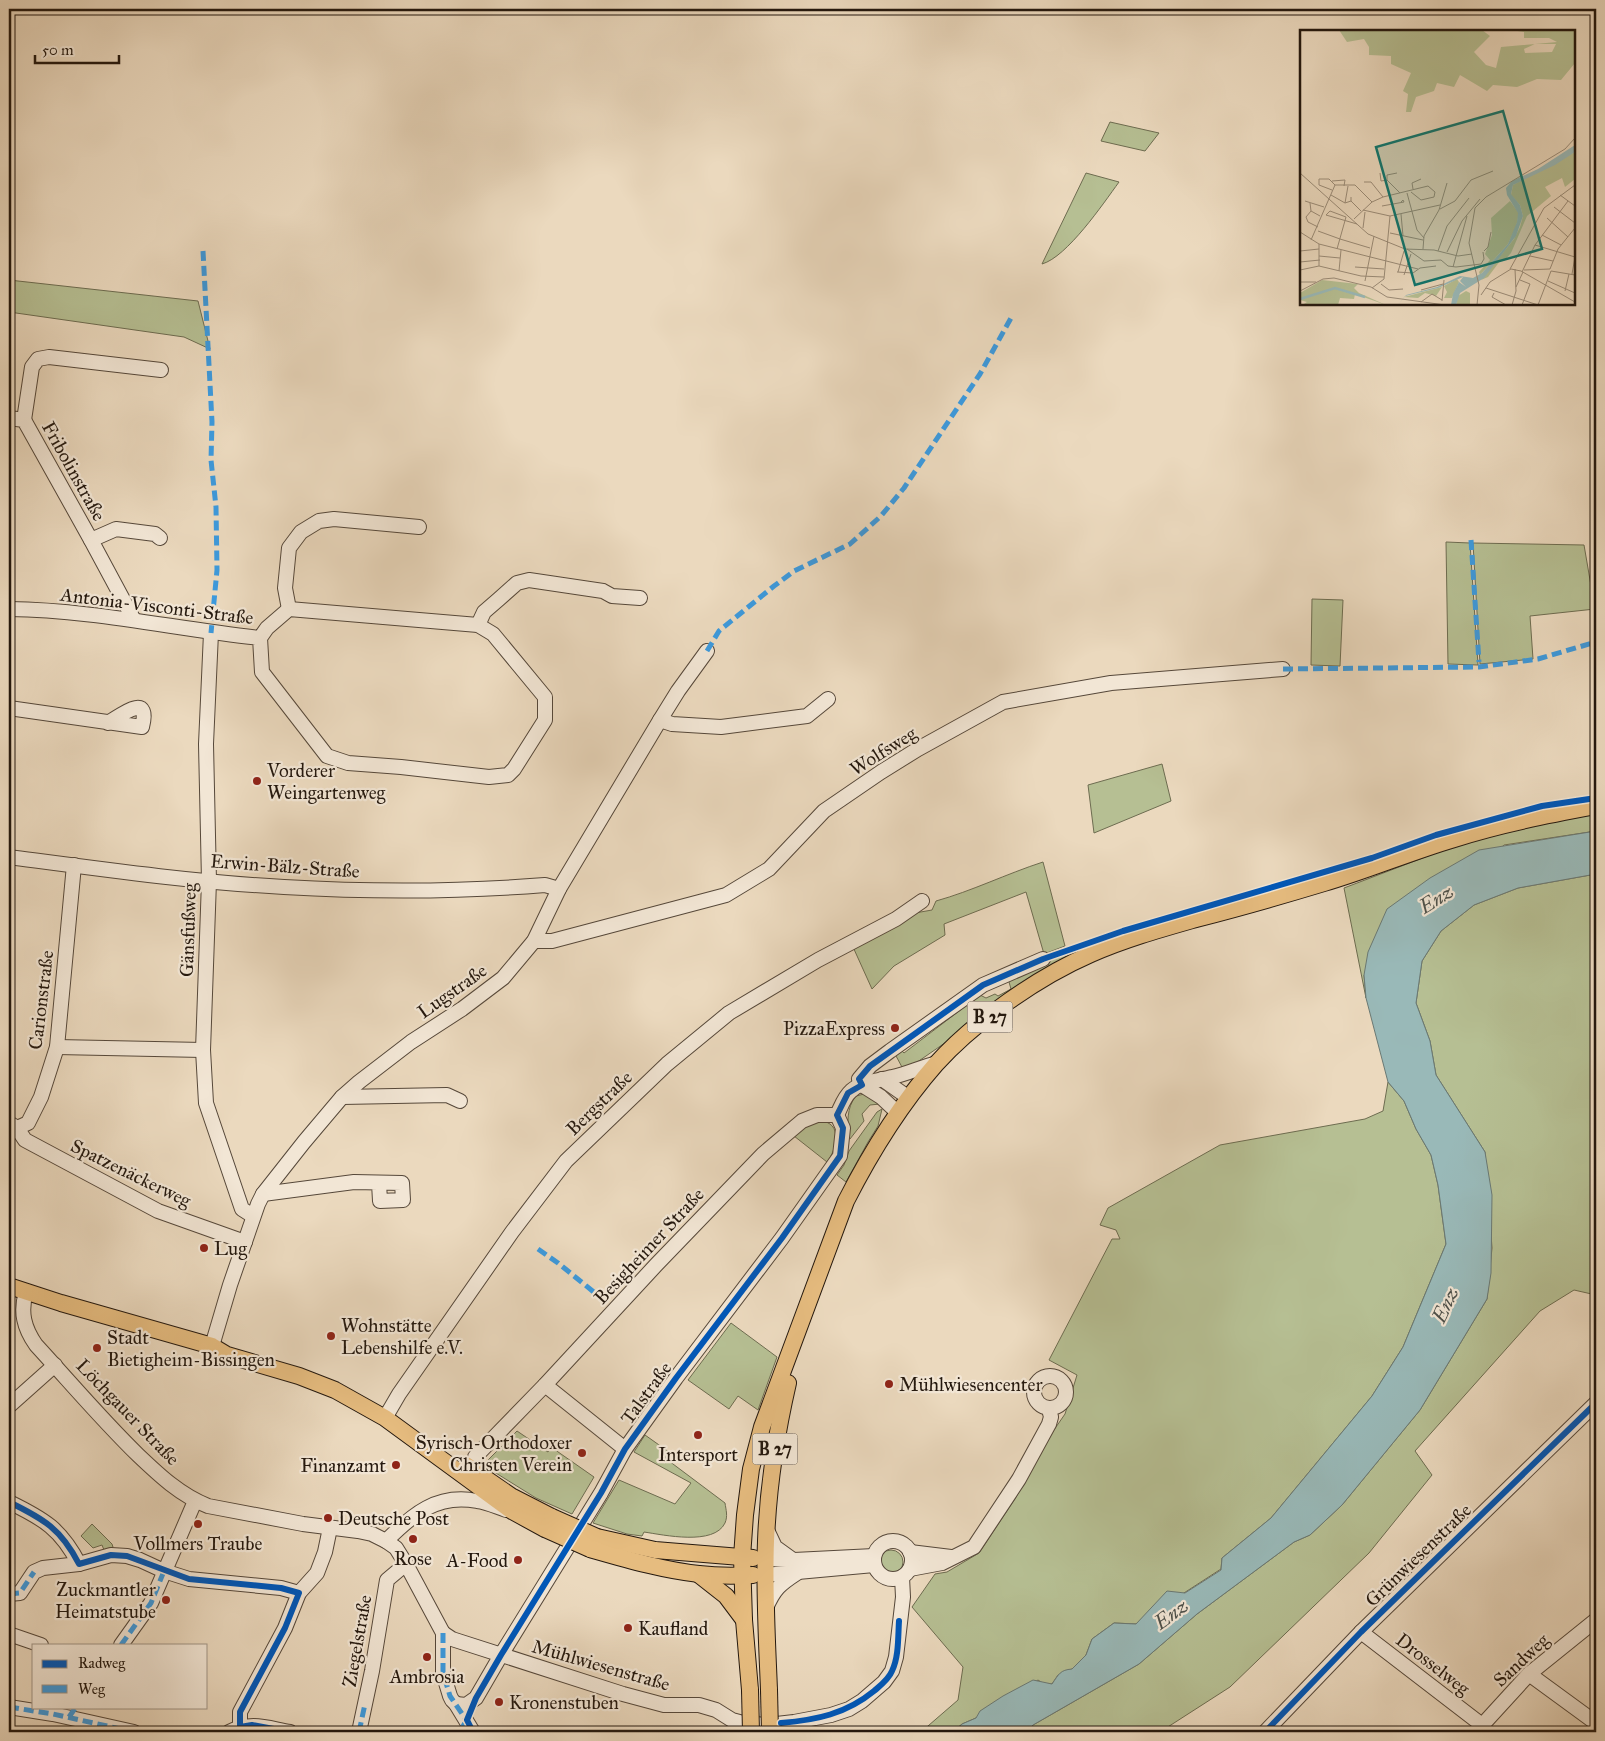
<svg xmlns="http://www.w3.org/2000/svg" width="1605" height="1741" viewBox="0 0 1605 1741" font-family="'IM FELL Great Primer',serif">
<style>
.green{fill:#b6bf93;stroke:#6d6c50}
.water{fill:#99b9b8;stroke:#6a7974}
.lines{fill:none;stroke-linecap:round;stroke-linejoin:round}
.minor-casing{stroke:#56483a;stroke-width:16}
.major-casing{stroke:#24180e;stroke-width:18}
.minor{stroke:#f2e6d5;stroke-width:14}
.major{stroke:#e6bc7f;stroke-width:16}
.major-bridge-casing{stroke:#24180e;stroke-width:18;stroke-linecap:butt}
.major-bridge{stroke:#e6bc7f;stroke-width:16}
.quiet{stroke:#3c9ade;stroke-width:5;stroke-dasharray:10 5;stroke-linecap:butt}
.cycleway-casing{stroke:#f2e6d5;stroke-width:9}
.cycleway{stroke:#0057b8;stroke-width:6}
.poi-dot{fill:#8f2418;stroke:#f2e6d5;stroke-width:2}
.labels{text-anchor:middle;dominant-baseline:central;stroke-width:4.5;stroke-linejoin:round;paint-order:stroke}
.shield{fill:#f2e6d5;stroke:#62564a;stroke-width:1}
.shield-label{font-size:18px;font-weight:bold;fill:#24180e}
.street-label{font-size:19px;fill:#24180e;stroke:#f2e6d5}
.poi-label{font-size:19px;fill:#24180e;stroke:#f2e6d5;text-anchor:start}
.water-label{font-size:20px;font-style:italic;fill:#4d504a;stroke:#f2e6d5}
.inset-river{fill:none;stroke:#99b9b8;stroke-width:2.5}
.inset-road{fill:none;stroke:#9b8c78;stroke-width:1}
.view{fill:#0f766e;fill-opacity:0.15;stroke:#0f766e;stroke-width:2.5}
.inset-edge{fill:none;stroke:#24180e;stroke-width:2.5}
</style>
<rect width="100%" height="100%" fill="#ebd9be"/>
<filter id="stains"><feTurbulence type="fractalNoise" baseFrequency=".004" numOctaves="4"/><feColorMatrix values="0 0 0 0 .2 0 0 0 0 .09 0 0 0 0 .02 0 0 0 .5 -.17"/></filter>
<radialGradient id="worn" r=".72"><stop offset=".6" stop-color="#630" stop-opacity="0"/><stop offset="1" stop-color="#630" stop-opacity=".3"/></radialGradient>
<g class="green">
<polygon points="1110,122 1159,133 1145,151 1101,141"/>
<path d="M 1086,173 L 1119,182 C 1103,204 1067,257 1042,264 Z"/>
<polygon points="9,280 198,301 210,349 184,337 9,312"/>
<polygon points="1446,542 1470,543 1478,665 1448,664"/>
<polygon points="1473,543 1584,545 1595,609 1530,616 1533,659 1480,664"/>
<polygon points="1312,599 1343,600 1340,666 1311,665"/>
<polygon points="1162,764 1171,801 1094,833 1088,785"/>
<polygon points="1596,812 1596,831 1504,845 1364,975 1366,998 1344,888 1488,833"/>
<path d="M 1043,862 L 1065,946 L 1044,954 L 1026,892 L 944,924 L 945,935 L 894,966 L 872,989 L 853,947 L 915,913 L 932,910 L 936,901 C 972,891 1006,874 1043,862 Z"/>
<polygon points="1596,874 1596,1295 1574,1290 1540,1311 1415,1451 1432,1475 1369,1553 1230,1687 1160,1732 1026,1732 1033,1725 1139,1664 1197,1614 1294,1542 1310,1535 1342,1505 1420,1410 1487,1299 1492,1248 1485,1152 1436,1075 1430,1041 1416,1003 1422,961 1441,931 1474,905 1518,888"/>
<polygon points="1109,938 1110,940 952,1038 913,1065 903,1069 895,1054 901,1050 904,1053 980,995 986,998 995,994 998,996 1011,989 1009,982 1012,979 1062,955"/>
<polygon points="1388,1082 1404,1101 1416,1129 1431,1155 1438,1185 1446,1244 1403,1347 1372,1396 1271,1518 1222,1558 1221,1569 1136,1624 1114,1623 1092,1639 1086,1655 1072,1669 1058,1675 1052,1684 1044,1684 1038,1680 976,1718 962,1724 953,1732 921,1732 958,1700 963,1667 912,1607 935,1574 947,1572 979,1553 1015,1499 1047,1440 1065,1414 1077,1375 1049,1360 1111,1241 1112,1239 1120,1239 1116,1230 1100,1225 1108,1208 1220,1145 1365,1119 1383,1111"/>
<path d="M 864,1094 L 880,1104 L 870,1105 L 862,1114 L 864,1121 L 850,1139 L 848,1138 C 848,1123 846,1108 856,1096 Z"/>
<polygon points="882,1109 878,1126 868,1142 846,1182 837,1175 844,1165 849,1151 877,1112"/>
<path d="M 820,1121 C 843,1122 837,1149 827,1162 L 794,1136 L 803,1126 Z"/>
<polygon points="731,1323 777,1357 758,1410 738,1396 729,1409 688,1380"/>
<polygon points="517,1431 548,1452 551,1447 594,1477 572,1514 536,1498 483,1465"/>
<path d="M 645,1435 L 669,1452 L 665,1458 L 725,1503 C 726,1510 728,1516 725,1523 C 714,1546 664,1535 644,1532 L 642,1536 L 627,1534 L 593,1523 L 619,1480 L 675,1504 L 691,1483 L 634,1452 Z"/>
<polygon points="92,1524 112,1544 113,1547 104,1550 102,1545 93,1548 81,1536"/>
<circle cx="891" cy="1562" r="12"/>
</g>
<path class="water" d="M 1596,831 L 1596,874 L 1518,888 L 1474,905 L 1441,931 L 1422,961 L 1416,1003 L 1430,1041 L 1436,1075 L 1485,1152 L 1492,1195 L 1491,1273 L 1487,1299 L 1420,1410 L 1342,1505 L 1310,1535 L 1294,1542 L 1197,1614 L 1139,1664 L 1033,1725 L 1026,1732 L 953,1732 L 962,1724 L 976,1718 L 980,1711 L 1003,1696 L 1033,1680 L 1052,1684 C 1059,1674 1060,1670 1072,1669 L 1086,1655 L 1092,1639 L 1114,1623 L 1136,1624 L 1167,1591 L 1185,1593 L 1221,1570 L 1222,1558 L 1271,1518 L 1372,1396 L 1403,1347 L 1446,1244 L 1438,1185 L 1431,1155 L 1416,1129 L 1404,1101 L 1388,1082 L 1366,998 L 1364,975 L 1368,952 L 1387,909 L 1430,878 L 1479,850 Z"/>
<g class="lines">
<g class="minor-casing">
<g id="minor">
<polyline points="9,418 24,420 91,540 134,620"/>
<polyline points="24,420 32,367 38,359 49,357 161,370"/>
<polyline points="91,540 116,529 155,534 160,538"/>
<path d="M 9,609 C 93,610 176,629 260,638 L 267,628 L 289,609 L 478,625 L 493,634 L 545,697 L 545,720 L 514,769 L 508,775 L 489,777 L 401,767 L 348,763 L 327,756 L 262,672 L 260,638"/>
<polyline points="289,609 285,588 289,548 301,532 319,521 334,519 419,527"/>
<polyline points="478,625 484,612 499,599 517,583 529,580 603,591 612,596 640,598"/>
<polyline points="211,633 206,744 209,881 203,1050 206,1103 242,1209 253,1216"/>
<path d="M 9,708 L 142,727 C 151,692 122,714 108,723"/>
<polyline points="660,720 672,724 721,727 807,716 828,699"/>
<path d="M 9,857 C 100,869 192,882 284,887 C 370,892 458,892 545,885 L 559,889"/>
<polyline points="534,941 552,941 726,895 769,869 824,811 881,772 918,749 1003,702 1111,683 1283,669"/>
<polyline points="57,1047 203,1050"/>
<polyline points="882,1079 909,1098"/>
<polyline points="342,1097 447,1095 460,1101"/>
<polyline points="898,1113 881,1097 862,1085 859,1079 870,1066 890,1051 983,985 1043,959"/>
<path d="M 837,1115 C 841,1107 844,1097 851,1091 C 862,1081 878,1081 892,1077 C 907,1074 921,1067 937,1063"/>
<polyline points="9,1123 17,1128 25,1140 158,1211 245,1242"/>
<polyline points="17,1128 28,1123 41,1097 57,1047 74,865"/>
<polyline points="263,1194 354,1182 402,1183 403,1200 380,1201 379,1183"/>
<path d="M 26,1292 C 20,1312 24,1328 36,1345 C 70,1382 102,1420 138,1455 C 159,1475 180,1495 208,1506 L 303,1524 L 358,1531 L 372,1534 L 386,1541 L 396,1548 L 406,1564 L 443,1633 L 443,1673 L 450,1696 L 452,1700 L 456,1704 L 473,1732"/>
<polyline points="212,1346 230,1285 258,1204 263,1194 304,1142 342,1097 359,1082 411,1042 462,1009 503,978 534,941 559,889 660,720 678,691 707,651"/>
<circle cx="1050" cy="1392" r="16"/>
<polyline points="545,1385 625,1449"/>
<polyline points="9,1406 55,1365"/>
<polyline points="385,1418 399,1394 512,1232 566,1161 667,1064 729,1013 818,960 896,919 922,901"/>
<polyline points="475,1457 545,1385 656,1265 763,1154 802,1121 817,1115 837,1115"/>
<path d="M 9,1502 C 44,1519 61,1529 79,1564"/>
<polyline points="767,1530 775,1547 793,1560"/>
<circle cx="893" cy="1560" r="19"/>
<path d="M 386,1541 C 412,1515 437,1493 477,1501 C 487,1502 497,1507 506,1510"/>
<polyline points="910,1552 951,1557"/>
<polyline points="765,1559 794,1560 874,1556"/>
<polyline points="910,1569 942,1563 974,1547 1019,1479 1049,1424 1051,1417 1049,1409"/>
<polyline points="765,1575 874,1565"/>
<polyline points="9,1594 20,1593 34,1572 43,1568 79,1564 111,1555 127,1556 140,1560 164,1571 189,1579 281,1588 299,1593"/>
<path d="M 766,1608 C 774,1589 780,1584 797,1573"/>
<polyline points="1361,1632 1482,1725"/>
<polyline points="443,1633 452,1639 623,1694 664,1705 699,1705 716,1710 732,1720 743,1723 768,1725 794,1722 831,1715 849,1709 862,1701 884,1682 892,1671 896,1657 903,1597 902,1577"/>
<polyline points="9,1634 41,1645"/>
<polyline points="121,1645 151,1603 195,1501"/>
<polyline points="1529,1674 1596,1723"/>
<polyline points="456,1704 466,1705 476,1698 501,1655 601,1493 625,1449 676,1378 782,1238 840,1156 843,1128 837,1115"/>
<polyline points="9,1707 53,1714 134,1732"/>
<polyline points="240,1727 240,1712 285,1628 299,1593 317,1573 325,1552 330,1528"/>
<path d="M 229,1732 C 252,1721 267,1728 290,1732"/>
<polyline points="359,1732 372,1671 387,1580 406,1564"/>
<polyline points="1265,1732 1361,1632 1596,1403"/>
<polyline points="1476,1732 1529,1674 1596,1620"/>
</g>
</g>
<g class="major-casing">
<g id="major">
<polyline points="9,1286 61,1303 212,1346 227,1355 299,1376 335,1390 385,1418 512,1511 545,1529"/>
<polyline points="466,1465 511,1496 552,1517"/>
<polyline points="597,1537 655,1550 753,1558"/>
<path d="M 590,1549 C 625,1559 662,1570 699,1574 C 717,1576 735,1576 753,1575"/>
<polyline points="698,1574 726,1596 744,1620"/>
<path d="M 750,1690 L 744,1620 L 742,1557 L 745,1515 L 751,1469 L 762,1427 L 846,1201 C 871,1152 900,1105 936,1064 C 975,1021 1038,977 1091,954 C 1125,939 1161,929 1196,919 C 1239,908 1281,896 1324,883 C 1368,870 1410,852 1454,839 C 1501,824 1548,815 1596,806"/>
<path d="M 769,1690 C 767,1640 764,1591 766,1541 C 768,1488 776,1435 788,1383"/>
</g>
</g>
<use href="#minor" class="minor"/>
<use href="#major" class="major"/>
<g class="major-bridge-casing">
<g id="major-bridge">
<polyline points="552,1517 597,1537"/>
<polyline points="545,1529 590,1549"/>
<polyline points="750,1690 751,1732"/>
<polyline points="769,1690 770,1732"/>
</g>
</g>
<use href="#major-bridge" class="major-bridge"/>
<g class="quiet">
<polyline points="203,251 212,422 211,460 216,507 217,570 211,633"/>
<polyline points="1471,540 1479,662"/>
<polyline points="707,651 719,631 774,586 794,571 850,544 881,516 904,488 980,374 1011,318"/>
<polyline points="1283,669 1479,667 1538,659 1596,642"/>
<polyline points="538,1249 558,1263 595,1293"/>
<polyline points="9,1594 20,1593 34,1572"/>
<polyline points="443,1633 443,1673 450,1696 467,1721"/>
<polyline points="121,1645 151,1603 164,1571"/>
<polyline points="9,1707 53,1714 134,1732"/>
<polyline points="69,1717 76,1707"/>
<polyline points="229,1732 243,1726"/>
<polyline points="359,1732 365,1704"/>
<polyline points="460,1732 468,1717"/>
</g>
<g class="cycleway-casing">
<g id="cycleway">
<path d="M 9,1502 C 44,1519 61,1529 79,1564 L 111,1555 L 127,1556 L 189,1579 L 281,1588 L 299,1593 L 285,1628 L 240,1712 L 240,1727 L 252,1725 L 290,1732"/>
<path d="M 781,1723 C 816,1720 846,1714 874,1691 C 881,1685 889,1679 892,1671 C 899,1657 898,1636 899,1621"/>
<polyline points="473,1732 467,1720 476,1698 501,1655 601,1493 625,1449 676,1378 782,1238 840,1156 843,1128 837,1115 848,1093 862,1085 859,1079 870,1066 983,985 1043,959 1123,931 1372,858 1436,835 1542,806 1596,798"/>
<polyline points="1265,1732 1361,1632 1596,1403"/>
</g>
</g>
<use href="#cycleway" class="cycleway"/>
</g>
<g class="poi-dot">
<circle cx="257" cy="781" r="5"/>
<circle cx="895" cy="1028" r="5"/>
<circle cx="204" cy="1248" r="5"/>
<circle cx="331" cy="1336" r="5"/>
<circle cx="97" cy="1348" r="5"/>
<circle cx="889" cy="1384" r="5"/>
<circle cx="698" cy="1435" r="5"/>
<circle cx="582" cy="1453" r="5"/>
<circle cx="396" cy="1465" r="5"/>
<circle cx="328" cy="1518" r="5"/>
<circle cx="198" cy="1524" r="5"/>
<circle cx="413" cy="1539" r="5"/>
<circle cx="518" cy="1560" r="5"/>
<circle cx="166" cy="1600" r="5"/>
<circle cx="628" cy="1628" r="5"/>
<circle cx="427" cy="1657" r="5"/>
<circle cx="499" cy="1702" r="5"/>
</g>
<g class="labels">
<g class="shield">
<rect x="967.5" y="1001.5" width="45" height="31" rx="4"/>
<rect x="752.5" y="1433.5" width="45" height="31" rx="4"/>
</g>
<g class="shield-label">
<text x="990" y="1017">B 27</text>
<text x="775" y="1449">B 27</text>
</g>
<g class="street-label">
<text transform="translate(74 471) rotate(61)">Fribolinstraße</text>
<text transform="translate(157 606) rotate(7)">Antonia-Visconti-Straße</text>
<text transform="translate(883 751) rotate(-32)">Wolfsweg</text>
<text transform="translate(285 866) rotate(4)">Erwin-Bälz-Straße</text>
<text transform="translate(188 930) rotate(-88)">Gänsfußweg</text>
<text transform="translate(452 991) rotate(-35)">Lugstraße</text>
<text transform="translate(41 1000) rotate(-83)">Carionstraße</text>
<text transform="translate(599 1103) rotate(-44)">Bergstraße</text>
<text transform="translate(131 1173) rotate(26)">Spatzenäckerweg</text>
<text transform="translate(649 1246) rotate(-47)">Besigheimer Straße</text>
<text transform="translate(646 1393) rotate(-54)">Talstraße</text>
<text transform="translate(128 1412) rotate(46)">Löchgauer Straße</text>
<text transform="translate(1418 1555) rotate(-44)">Grünwiesenstraße</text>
<text transform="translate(357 1641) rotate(-80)">Ziegelstraße</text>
<text transform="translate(1521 1660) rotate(-43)">Sandweg</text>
<text transform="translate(1433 1664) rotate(38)">Drosselweg</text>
<text transform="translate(601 1665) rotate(16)">Mühlwiesenstraße</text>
</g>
<g class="poi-label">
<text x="267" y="770">Vorderer<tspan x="267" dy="22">Weingartenweg</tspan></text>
<text x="885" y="1028" text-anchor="end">PizzaExpress</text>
<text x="214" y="1248">Lug</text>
<text x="341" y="1325">Wohnstätte<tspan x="341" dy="22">Lebenshilfe e.V.</tspan></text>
<text x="107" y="1337">Stadt<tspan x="107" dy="22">Bietigheim-Bissingen</tspan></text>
<text x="899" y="1384">Mühlwiesencenter</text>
<text x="572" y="1442" text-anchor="end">Syrisch-Orthodoxer<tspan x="572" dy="22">Christen Verein</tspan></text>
<text x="698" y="1454" text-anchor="middle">Intersport</text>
<text x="386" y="1465" text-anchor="end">Finanzamt</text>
<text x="338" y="1518">Deutsche Post</text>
<text x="198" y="1543" text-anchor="middle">Vollmers Traube</text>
<text x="413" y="1558" text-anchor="middle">Rose</text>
<text x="508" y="1560" text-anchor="end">A-Food</text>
<text x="156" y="1589" text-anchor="end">Zuckmantler<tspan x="156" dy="22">Heimatstube</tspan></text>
<text x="638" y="1628">Kaufland</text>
<text x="427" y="1676" text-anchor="middle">Ambrosia</text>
<text x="509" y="1702">Kronenstuben</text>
</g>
<g class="water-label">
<text transform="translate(1436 899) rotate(-32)">Enz</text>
<text transform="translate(1445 1305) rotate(-65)">Enz</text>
<text transform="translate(1171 1614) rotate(-36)">Enz</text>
</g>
</g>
<g transform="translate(1300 30)">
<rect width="275" height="275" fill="#ebd9be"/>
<path d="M 39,0 L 182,0 L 190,6 L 174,22 L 186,35 L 196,38 L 201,17 L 257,12 L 249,8 L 224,8 L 224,2 L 211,0 L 275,0 L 275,33 L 261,50 L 237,49 L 217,57 L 193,55 L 187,61 L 160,45 L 154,57 L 137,53 L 134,61 L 116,67 L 111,82 L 106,82 L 108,64 L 103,61 L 111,43 L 91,34 L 91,26 L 69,25 L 69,17 L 64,9 L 47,12 ZM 235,14 L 256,14 L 252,22 L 225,23 L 224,19 ZM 275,122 L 275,149 L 265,157 L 262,148 L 245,157 L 251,166 L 227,186 L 211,223 L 204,231 L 200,231 L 188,247 L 181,250 L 214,209 L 220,197 L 223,186 L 220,175 L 211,165 L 213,155 ZM 210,171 L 219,183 L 216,197 L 208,214 L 180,245 L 179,242 L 190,230 L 185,224 L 192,205 L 191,188 ZM 157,249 L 159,252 L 152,268 L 144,268 L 147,262 L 144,256 ZM 22,250 L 58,254 L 54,258 L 59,263 L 86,275 L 55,264 L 54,269 L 40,268 L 38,275 L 2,275 L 7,272 L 0,270 L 0,263 ZM 142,257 L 136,266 L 125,263 L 118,268 L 104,267 ZM 166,261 L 170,263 L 170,274 L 176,275 L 156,275 L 158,266 Z" fill="#b6bf93" fill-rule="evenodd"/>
<path d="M 275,115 L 275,122 L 255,135 L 213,155 L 211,164 L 220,175 L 223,186 L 216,206 L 184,248 L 160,263 L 156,275 L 151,275 L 153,264 L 159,252 L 166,257 L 160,251 L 163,247 L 138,258 L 105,266 L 98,275 L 106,265 L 137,257 L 160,246 L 173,248 L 182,243 L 208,214 L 217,192 L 218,183 L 207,165 L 206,158 L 212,151 L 238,139 Z" fill="#99b9b8"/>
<path class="inset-river" d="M 0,269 L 35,258 L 65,267"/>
<path class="inset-road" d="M 0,143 L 68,204 L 105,219 L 134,220 L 158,226 L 172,224M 80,143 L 81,151 L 87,150 L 100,163M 87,150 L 87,145 L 97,143M 32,151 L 45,150 L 44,156M 64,152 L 71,152 L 83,167M 113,159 L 112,153 L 121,149M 32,160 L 19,155 L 19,149 L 29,149 L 35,155M 107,163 L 117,200 L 124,208M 31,165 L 45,173 L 51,171M 260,165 L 275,176M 51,167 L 51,171 L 61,181M 5,171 L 24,177M 10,173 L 11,181 L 20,186M 45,173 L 48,156M 82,176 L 104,172 L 103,170 L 101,172M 254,177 L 275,193M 140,179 L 155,171 L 171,150 L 193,141M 63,180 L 90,186 L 140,175M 11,181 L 6,187 L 8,192 L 18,197M 101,184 L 103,206M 26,185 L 30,181 L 46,187 L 37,219M 26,185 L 57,194M 247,188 L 268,207M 54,189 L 72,172 L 83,167 L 128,156 L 135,162 L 134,167 L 121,170 L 111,162M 63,198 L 65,182M 18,201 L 40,209M 0,202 L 19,214 L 118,239M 90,203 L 123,210M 242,205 L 261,215M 40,209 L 70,218M 11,210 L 35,155 L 55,155 L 72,172M 19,214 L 19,236M 235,215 L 275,227M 107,219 L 124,231 L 141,230 L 148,236 L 156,237 L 181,234 L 184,229 L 183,222M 123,219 L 124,206 L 139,180 L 147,153M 0,221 L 19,219M 138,221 L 147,196 L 169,168M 184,221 L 188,217 L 191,202M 147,222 L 162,191 L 180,169M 19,226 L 40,228M 230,226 L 253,231M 0,232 L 20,230M 55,237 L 84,239M 153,237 L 167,186M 210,239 L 244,178 L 275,155M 250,239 L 258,219 L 275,198M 0,240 L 19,236 L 61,246 L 84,247M 224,240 L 250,239M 39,241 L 41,220M 251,241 L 275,245M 97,242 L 113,243M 98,242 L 104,221M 222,242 L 235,215 L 268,171M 113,243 L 120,238 L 136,236M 272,244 L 275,227M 104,245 L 111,224M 220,250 L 230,254 L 222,275M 65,251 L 74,206M 248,251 L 275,263M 0,252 L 16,252M 81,254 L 89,260 L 103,259M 216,257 L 223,242M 72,258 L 84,249 L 90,186M 186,258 L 238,275M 121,260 L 143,254M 0,261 L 23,249 L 34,248 L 71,257 L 87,267 L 145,275M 265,261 L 269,244M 194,263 L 192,267 L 206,275M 181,265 L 190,252 L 211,239 L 221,241 L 275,272M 142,271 L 144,250M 121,272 L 132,264 L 142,270M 177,275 L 179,255 L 169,213 L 175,178 L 186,167 L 265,119 L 275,108M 212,275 L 216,261 L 215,239M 238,275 L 251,241"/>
<path class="view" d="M 203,81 L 242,219 L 115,255 L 76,117 Z"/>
<rect width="275" height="275" class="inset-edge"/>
</g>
<rect width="1605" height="1741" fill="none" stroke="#ebd9be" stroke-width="30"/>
<rect x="10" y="10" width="1585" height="1721" fill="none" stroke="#24180e" stroke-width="2.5"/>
<rect x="15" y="15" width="1575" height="1711" fill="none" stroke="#24180e"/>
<rect x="32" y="1644" width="175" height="65" fill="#f2e6d5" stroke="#a09485"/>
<rect x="42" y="1660" width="25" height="8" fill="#0057b8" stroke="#a09485"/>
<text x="78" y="1668" font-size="15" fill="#24180e">Radweg</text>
<rect x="42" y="1685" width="25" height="8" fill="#3c9ade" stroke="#a09485"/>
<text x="78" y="1694" font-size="15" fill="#24180e">Weg</text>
<path d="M35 55v8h84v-8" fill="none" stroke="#24180e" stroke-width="2.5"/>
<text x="42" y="55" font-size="15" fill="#24180e" stroke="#f2e6d5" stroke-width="4" paint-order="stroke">50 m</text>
<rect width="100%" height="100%" filter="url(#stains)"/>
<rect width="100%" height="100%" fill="url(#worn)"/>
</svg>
